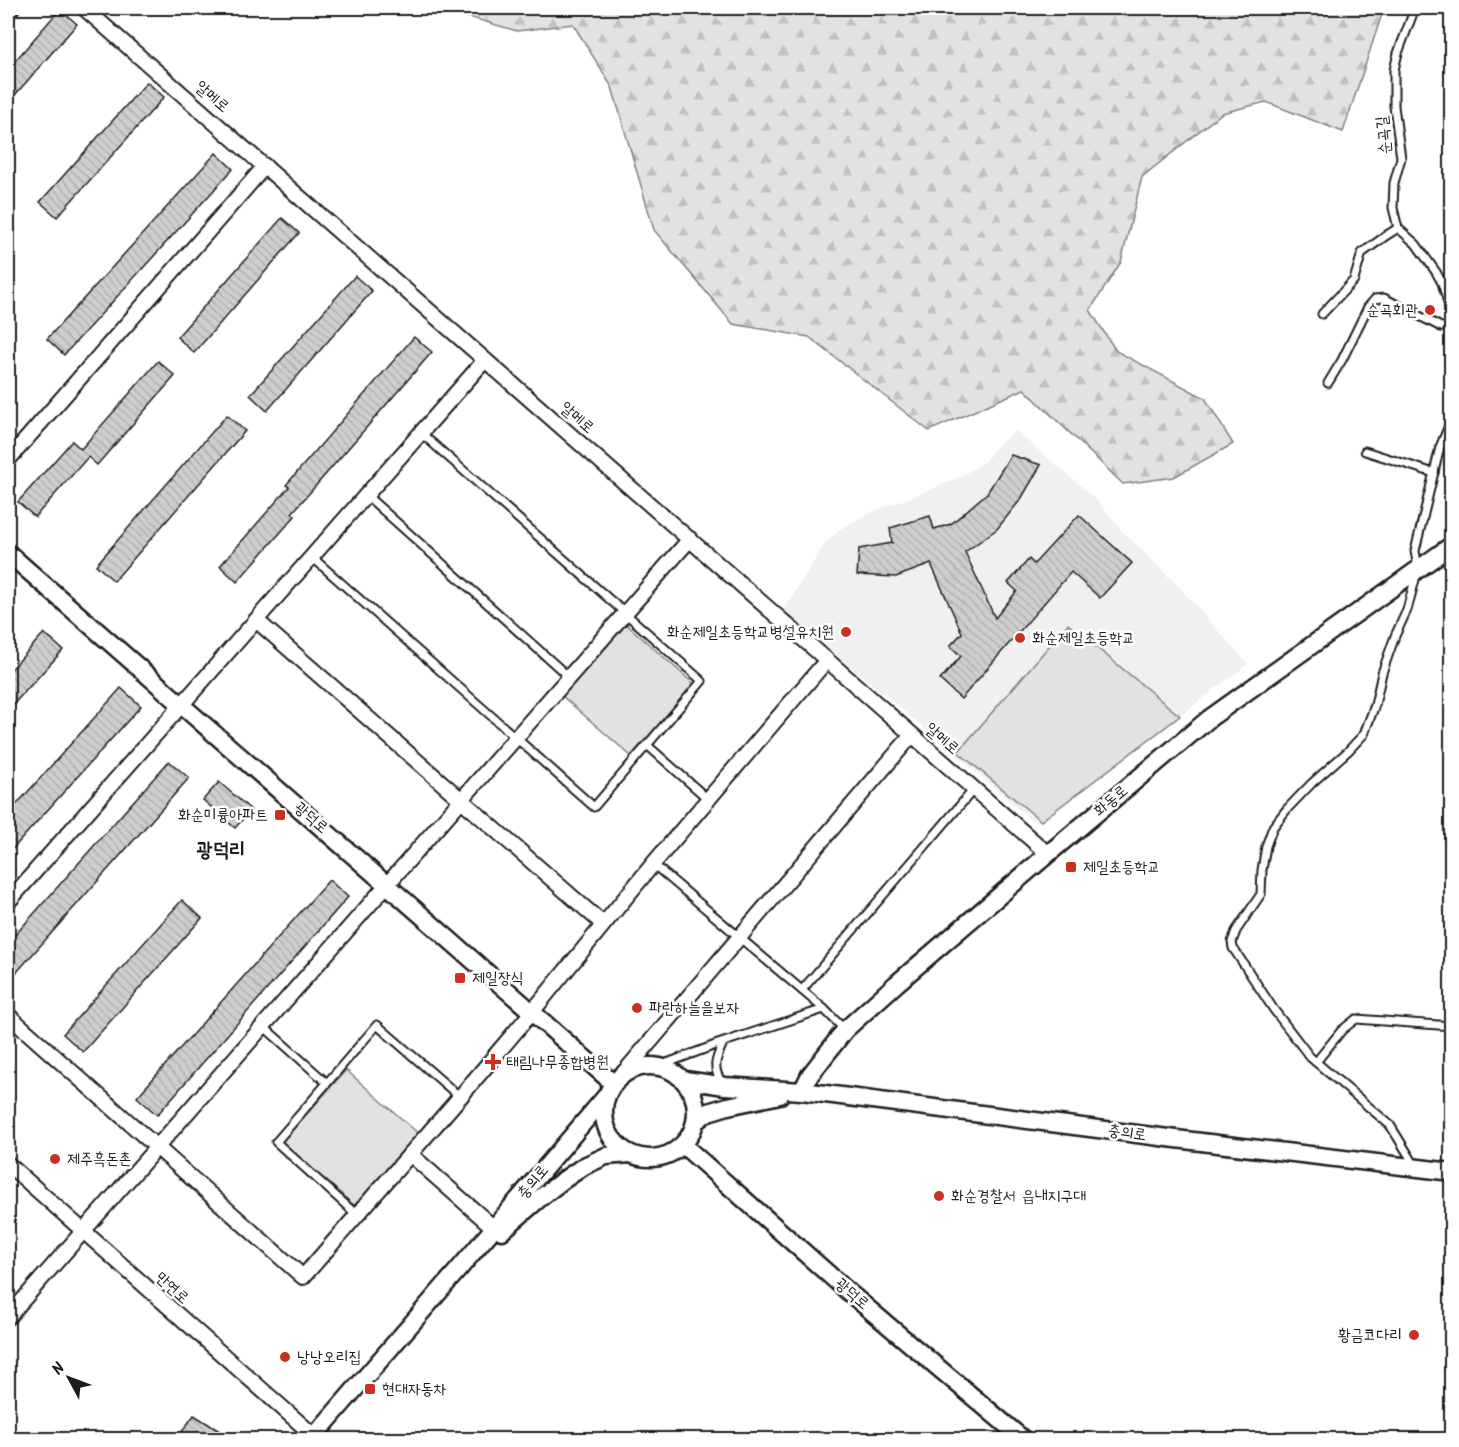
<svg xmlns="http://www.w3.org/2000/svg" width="1459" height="1447" viewBox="0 0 1459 1447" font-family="Kalam,'Poor Story',sans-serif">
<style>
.built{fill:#f0f0f0}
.green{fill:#e2e2e2;stroke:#7f7f7f;stroke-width:1.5}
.forest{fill:url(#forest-firs);stroke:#7f7f7f;stroke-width:1.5}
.building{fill:url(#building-back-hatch);stroke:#1c1c1c;stroke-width:1.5}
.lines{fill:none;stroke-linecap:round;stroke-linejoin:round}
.service-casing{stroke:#1c1c1c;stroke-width:11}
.minor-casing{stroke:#1c1c1c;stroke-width:18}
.tertiary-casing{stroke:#1c1c1c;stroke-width:21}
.service{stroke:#fff;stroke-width:7}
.minor{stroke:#fff;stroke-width:14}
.tertiary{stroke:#fff;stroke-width:16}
.poi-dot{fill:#c8321e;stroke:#fff;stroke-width:2}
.labels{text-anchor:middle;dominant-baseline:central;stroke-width:5;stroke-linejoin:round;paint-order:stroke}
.street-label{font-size:16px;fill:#1c1c1c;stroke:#fff}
.poi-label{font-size:16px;fill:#1c1c1c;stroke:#fff;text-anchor:start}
.quarter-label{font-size:20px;font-weight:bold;fill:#1c1c1c;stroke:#fff}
</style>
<defs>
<pattern id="forest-firs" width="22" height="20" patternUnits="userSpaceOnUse" patternTransform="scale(1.5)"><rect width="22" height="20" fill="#e2e2e2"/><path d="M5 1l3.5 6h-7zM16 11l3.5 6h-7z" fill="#c1c1c1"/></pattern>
<pattern id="building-back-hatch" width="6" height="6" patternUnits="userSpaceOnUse" patternTransform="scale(1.5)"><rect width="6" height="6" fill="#cecece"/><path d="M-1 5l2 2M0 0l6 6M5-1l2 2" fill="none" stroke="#b0b0b0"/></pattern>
</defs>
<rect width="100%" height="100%" fill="#fff"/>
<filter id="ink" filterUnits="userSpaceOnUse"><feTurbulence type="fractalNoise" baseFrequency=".0167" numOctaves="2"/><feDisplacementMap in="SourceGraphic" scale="12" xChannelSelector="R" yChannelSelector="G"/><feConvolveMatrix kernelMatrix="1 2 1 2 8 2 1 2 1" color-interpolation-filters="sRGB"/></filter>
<g filter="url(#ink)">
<polygon class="built" points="1016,431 1096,499 1123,532 1181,589 1248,664 1041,821 1031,820 957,755 783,611 825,544 840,529 874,511 930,490 958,478 984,462 1000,443"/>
<g class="green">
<polygon points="625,623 694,684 631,756 562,696"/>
<polygon points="1068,624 1180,716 1041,821 958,752"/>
<polygon points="346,1070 419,1134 355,1206 282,1142"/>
</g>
<polygon class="forest" points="438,8 1384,8 1343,132 1266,102 1222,113 1142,177 1121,262 1090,310 1116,351 1205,398 1233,444 1174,477 1123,484 1024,389 929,431 809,337 733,324 654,230 612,87 573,24 517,31"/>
<g class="building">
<polygon points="60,9 77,24 8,103 8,69"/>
<polygon points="147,82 164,97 57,217 40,202"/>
<polygon points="216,153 233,169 64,355 47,339"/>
<polygon points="282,218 299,233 194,353 177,337"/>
<polygon points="355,276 372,291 267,411 250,395"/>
<polygon points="414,337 432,352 292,513 295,516 237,582 220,566 289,487 286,485"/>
<polygon points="158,361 175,376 97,465 88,457 35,517 18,502 72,441 81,449"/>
<polygon points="227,415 245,431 114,581 96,565"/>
<polygon points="1011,455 1041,465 1021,499 997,529 965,552 995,618 1017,591 1008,583 1029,559 1034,564 1079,515 1132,563 1100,598 1071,572 961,699 940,680 961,656 950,646 962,633 931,564 896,577 857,575 859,549 892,543 890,528 930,516 934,529 951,524 987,493"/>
<polygon points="44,633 63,650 8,710 8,673"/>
<polygon points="121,688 141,706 8,854 8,814"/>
<polygon points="169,761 189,778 8,982 8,943"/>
<polygon points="219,782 251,810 235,828 203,800"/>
<polygon points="329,880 348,897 157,1115 137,1097"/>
<polygon points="182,900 202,918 83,1052 63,1034"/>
<polygon points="194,1415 234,1440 176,1440"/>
</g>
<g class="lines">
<g class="service-casing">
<g id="service">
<polyline points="1412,8 1412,16 1398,53 1394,70 1394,106 1401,158 1394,183 1393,208 1398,228 1416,244 1436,272 1442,283 1452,316"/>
<polyline points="1322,314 1354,280 1362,253 1387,235 1398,228"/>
<polyline points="1328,383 1342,360 1368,307 1375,299 1384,298 1441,327 1452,327"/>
<polyline points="1365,451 1434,473"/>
<polyline points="366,495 569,677"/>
<polyline points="312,557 594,807 702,681 421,433"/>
<polyline points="647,745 708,799"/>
<polyline points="653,864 824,1009 845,1030"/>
<polyline points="802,990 974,789"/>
<polyline points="263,1026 327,1083 276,1142 357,1215"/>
<path d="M 723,1043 C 716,1059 711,1068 723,1084"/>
<polyline points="1316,1062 1342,1030 1356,1019 1452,1026"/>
<polyline points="659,1066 718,1044 824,1009"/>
<polyline points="327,1083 377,1025 460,1097"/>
<polyline points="1416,1167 1390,1125 1310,1057 1274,1010 1233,948 1232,942 1236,931 1261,894 1262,870 1266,846 1273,827 1287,809 1312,783 1348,751 1364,734 1375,705 1382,673 1395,636 1407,610 1418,568 1415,551 1440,447 1452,418"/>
</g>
</g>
<g class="minor-casing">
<g id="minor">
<polyline points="84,8 1048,854"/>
<polyline points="8,460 265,166"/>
<polyline points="256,620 603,924"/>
<polyline points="8,902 485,360"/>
<polyline points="8,1015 303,1277 460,1097 532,1012 653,864 827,660"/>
<polyline points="621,1076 912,735"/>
<polyline points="410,1154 494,1228"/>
<polyline points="8,1164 314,1436"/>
<polyline points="8,1317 690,539"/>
</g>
</g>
<g class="tertiary-casing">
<g id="tertiary">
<polyline points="8,10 10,8"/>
<polyline points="8,553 614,1084"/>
<circle cx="650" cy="1112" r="46"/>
<polyline points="685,1080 725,1086 802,1091 1176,1139 1452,1172"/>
<polyline points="802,1091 810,1075 845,1030 896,984 1048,854 1210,718 1452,545"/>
<polyline points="696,1121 708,1112 728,1106 780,1095"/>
<polyline points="683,1145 852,1295 1024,1440"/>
<polyline points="502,1231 540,1198 562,1181 584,1166 606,1156 630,1154"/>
<polyline points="311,1440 458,1270 607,1095"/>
</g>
</g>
<use href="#service" class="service"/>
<use href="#minor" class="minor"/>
<use href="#tertiary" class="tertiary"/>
</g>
</g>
<g class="poi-dot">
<circle cx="1430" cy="310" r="6"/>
<circle cx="846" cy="632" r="6"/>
<circle cx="1020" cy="638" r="6"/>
<rect x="274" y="809" width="12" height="12" rx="3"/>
<rect x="1065" y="861" width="12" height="12" rx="3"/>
<rect x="454" y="972" width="12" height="12" rx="3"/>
<circle cx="637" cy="1008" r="6"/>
<path d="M490 1053h6v6h6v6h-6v6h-6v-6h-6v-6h6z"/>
<circle cx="55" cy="1159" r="6"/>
<circle cx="939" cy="1196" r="6"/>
<circle cx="1414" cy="1335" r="6"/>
<circle cx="285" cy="1357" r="6"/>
<rect x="364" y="1383" width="12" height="12" rx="3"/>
</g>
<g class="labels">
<g class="street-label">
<text transform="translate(212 97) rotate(41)">알메로</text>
<text transform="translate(1384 135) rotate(-96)">순곡길</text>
<text transform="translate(577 418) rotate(41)">알메로</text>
<text transform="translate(942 739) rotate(41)">알메로</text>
<text transform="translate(1111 801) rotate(-40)">화동로</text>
<text transform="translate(311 818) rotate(41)">광덕로</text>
<text transform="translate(1127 1133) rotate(8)">충의로</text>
<text transform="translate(533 1182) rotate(-50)">충의로</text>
<text transform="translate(172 1288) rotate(42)">만연로</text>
<text transform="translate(852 1294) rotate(41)">광덕로</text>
</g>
<g class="poi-label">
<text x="1418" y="310" text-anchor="end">순곡회관</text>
<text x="834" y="632" text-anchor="end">화순제일초등학교병설유치원</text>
<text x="1032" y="638">화순제일초등학교</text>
<text x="268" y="815" text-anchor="end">화순미륭아파트</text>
<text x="1083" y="867">제일초등학교</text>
<text x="472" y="978">제일장식</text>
<text x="649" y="1008">파란하늘을보자</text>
<text x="506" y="1062">태림나무종합병원</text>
<text x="67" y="1159">제주흑돈촌</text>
<text x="951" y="1196">화순경찰서 읍내지구대</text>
<text x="1402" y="1335" text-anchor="end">황금코다리</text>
<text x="297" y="1357">낭낭오리집</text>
<text x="382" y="1389">현대자동차</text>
</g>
<g class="quarter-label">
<text x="221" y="851">광덕리</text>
</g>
</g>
<rect width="1459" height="1447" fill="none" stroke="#fff" stroke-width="30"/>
<rect x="15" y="15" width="1429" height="1417" fill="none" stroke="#1c1c1c" stroke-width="2" filter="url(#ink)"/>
<g transform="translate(69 1378) rotate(311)" stroke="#ffffff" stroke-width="4.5" paint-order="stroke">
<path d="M0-4.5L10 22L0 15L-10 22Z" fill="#1c1c1c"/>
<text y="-9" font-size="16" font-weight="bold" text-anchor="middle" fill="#1c1c1c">N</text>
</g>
</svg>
